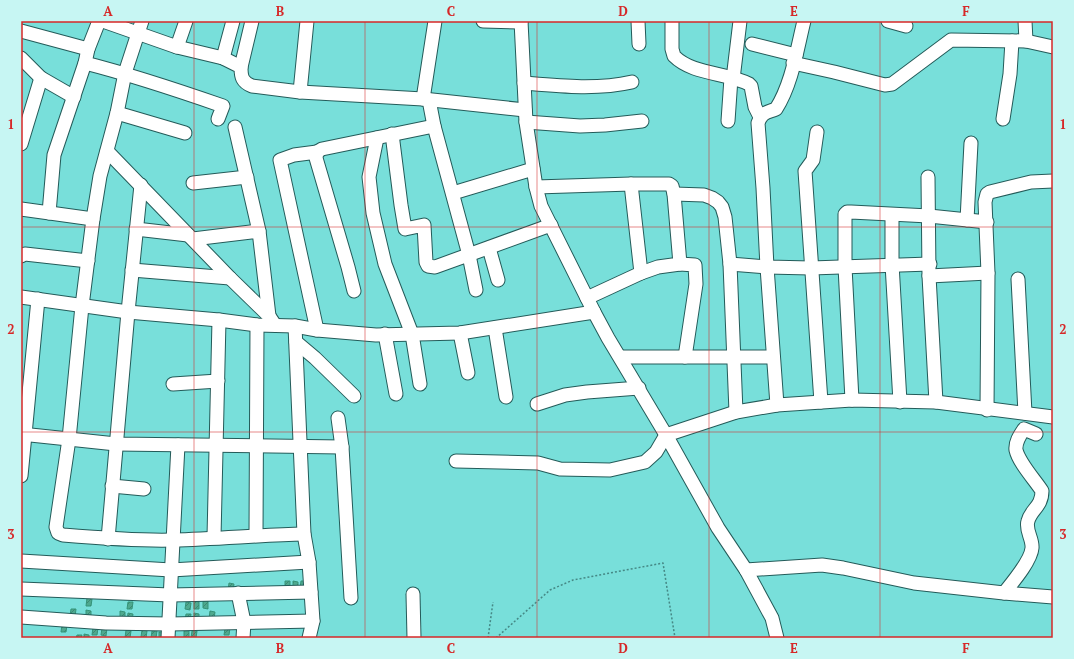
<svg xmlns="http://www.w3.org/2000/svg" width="1074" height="659" viewBox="0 0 1074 659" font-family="'PT Serif',serif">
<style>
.building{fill:url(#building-hatch);stroke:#359379}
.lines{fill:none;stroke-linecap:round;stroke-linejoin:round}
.minor-casing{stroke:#245b59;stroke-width:15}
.path{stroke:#458885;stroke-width:1.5;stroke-dasharray:2 2;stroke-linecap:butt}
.minor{stroke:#fff;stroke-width:13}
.grid{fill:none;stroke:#d62828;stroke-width:1;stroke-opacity:0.55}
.neatline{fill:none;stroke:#d62828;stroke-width:1.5}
.grid-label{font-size:13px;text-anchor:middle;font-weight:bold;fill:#d62828}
</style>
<defs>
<pattern id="building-hatch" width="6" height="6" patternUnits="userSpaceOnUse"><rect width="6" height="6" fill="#4ea98f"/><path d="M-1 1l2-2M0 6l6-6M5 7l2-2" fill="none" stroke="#3e8873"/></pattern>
</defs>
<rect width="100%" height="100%" fill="#78dfda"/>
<g class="building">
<polygon points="285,581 290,581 290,589 285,588"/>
<polygon points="293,581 298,582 298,589 293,589"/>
<polygon points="301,581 306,581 305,588 300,588"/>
<polygon points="229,583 234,584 233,591 228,591"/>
<polygon points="87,598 92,599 91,606 86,606"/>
<polygon points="194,601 199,602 199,609 194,609"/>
<polygon points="203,601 208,601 208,609 203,608"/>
<polygon points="128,602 133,602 132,609 127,609"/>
<polygon points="186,602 191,603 190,610 185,609"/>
<polygon points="71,609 76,609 75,617 70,616"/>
<polygon points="86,610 91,611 91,618 86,618"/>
<polygon points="120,611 125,612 125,619 120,619"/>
<polygon points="210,611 215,612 214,619 209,619"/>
<polygon points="128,613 133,614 132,621 127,621"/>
<polygon points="194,613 199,614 199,621 194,621"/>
<polygon points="186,614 191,614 190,621 185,621"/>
<polygon points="62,624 67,625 66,632 61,632"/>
<polygon points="93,627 98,628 97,635 92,635"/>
<polygon points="102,628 107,628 106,636 101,635"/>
<polygon points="225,628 230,628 229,635 224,635"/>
<polygon points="126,630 131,631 130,638 125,638"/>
<polygon points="142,630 147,631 146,638 141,637"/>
<polygon points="152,631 157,631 156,638 151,638"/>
<rect x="184" y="631" width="5" height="7"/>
<polygon points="192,631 197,631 196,638 191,638"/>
<rect x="159" y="632" width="5" height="6"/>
<polygon points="84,634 89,635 89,638 84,638"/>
<polygon points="77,635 82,635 81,638 76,638"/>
</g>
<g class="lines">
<g class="minor-casing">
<g id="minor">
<path d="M 103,21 L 177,47 L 223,58 L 241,67 C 241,77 242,82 252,86 L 300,92 L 423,99 L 525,110"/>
<path d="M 142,21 L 125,73 L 117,113 L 100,176 L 93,219 L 82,306 L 69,439 L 56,527 L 58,533 L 63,535 C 100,538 137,541 173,540 C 217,539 261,535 304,534"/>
<polyline points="483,21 521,22"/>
<polyline points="521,21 526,122 536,187 541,206 594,312 608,338 666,435 718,528 746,570 772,618 777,638"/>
<polyline points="638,21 639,44"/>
<path d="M 672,21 L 672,49 L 674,56 C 693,75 726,72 749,84 L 751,86 L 755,107 L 760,117"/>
<polyline points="888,21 906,26"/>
<polyline points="1025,21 1026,41"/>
<polyline points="21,31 88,49"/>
<polyline points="752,44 796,55"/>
<polyline points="177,47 186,21"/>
<polyline points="21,58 41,78 74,97"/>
<polyline points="223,58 233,21"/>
<path d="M 85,63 C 132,75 177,90 223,106 L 218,119"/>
<polyline points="793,63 834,72 885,85 892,84 951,40 1026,41 1053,47"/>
<polyline points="241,67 252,21"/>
<polyline points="733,79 740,21"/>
<path d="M 524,83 C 559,86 597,90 632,82"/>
<polyline points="300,92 307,21"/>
<polyline points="423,99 435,21"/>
<polyline points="429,100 434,126 469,255 476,290"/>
<polyline points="117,113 185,133"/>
<polyline points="1003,119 1010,74 1012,41"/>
<polyline points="728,121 731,78"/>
<polyline points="526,122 580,126 605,125 642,121"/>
<polyline points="235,127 259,231"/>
<polyline points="817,132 813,160 805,171 821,402"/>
<polyline points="392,134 401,205 405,229 424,225 426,262 428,266 435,267 551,225"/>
<polyline points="377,138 369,177 373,213 385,264 412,334 420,384"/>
<polyline points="21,144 41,78"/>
<polyline points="107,151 230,278 269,316 275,325"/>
<polyline points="317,152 294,155 280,160 317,330"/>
<polyline points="928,177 929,276 936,402"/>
<polyline points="193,183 247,177"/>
<polyline points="631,184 669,184 672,186 674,194 680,264 658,267 641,273"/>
<polyline points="536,187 631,184 641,273 587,298"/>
<polyline points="453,193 533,169"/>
<polyline points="674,194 704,195 712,198 718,202 722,207 725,217 730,264 736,412"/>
<polyline points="21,209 93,219"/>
<polyline points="49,213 54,155 85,63 88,49 99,21"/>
<polyline points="892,215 892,264 900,402"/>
<polyline points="967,220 971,143"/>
<polyline points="136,229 188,235"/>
<polyline points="193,239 259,231 269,316"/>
<polyline points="489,248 498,280"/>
<polyline points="21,256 25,254 88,261"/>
<polyline points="680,264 695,265 696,284 685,357"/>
<polyline points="730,264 767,267 811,268 930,264"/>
<polyline points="132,270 230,278"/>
<polyline points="929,276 988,273"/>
<polyline points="1018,279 1025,413"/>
<polyline points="354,291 348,267 316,158 317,152 322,149 434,126"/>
<polyline points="21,297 128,312 219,320 257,325 295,326 317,330 376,335 460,333 594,312"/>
<polyline points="295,326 304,534 309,562 313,621 309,638"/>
<polyline points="495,328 506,397"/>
<polyline points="460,333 468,373"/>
<polyline points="385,334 396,394"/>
<polyline points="296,342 315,358 354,396"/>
<polyline points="620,357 773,357"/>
<polyline points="173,384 218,381"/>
<polyline points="852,400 845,267 845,214 847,212 851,212 929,216 987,222"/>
<polyline points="537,404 565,395 587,392 639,388"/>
<path d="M 777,405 L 767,267 L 763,188 L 758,123 C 762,112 766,113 776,109 C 792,84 797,49 804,21"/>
<polyline points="987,410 988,273 985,202 987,194 990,192 1031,182 1053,181"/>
<polyline points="338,418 342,447 351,598"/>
<polyline points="21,434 116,444 342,447"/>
<polyline points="456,461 538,463 560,469 610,470 645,462 656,452 666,435 736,412 777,405 852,400 936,402 1053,417"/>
<polyline points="21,476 38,299"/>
<polyline points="112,486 144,489"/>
<polyline points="256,535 257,325"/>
<polyline points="214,537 219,320"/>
<polyline points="108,539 128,312 141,185"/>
<polyline points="21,561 171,570 309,562"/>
<polyline points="746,570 822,565 843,568 914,583 1004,593 1053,597"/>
<polyline points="21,589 170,595 311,592"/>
<polyline points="238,593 244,622 243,638"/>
<path d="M 1004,593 C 1012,583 1031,561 1032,548 C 1033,539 1025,530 1028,521 C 1031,509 1042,507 1042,491 C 1035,480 1019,463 1016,450 C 1015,442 1020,435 1024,429 L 1036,434"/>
<polyline points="413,594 414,638"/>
<polyline points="21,617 106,623 169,624 313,621"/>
<polyline points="168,638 178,445"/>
</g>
</g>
<g class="path">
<polyline points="488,638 493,602"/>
<polyline points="496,638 550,590 573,580 663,563 675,638"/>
</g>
<use href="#minor" class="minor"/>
</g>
<path class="grid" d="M 194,21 L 194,638M 365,21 L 365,638M 537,21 L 537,638M 709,21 L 709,638M 880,21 L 880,638M 21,227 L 1053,227M 21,432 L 1053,432"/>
<rect width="1074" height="659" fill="none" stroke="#c7f6f3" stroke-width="44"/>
<rect x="22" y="22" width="1030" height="615" class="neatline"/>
<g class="grid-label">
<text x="108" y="16">A</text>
<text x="280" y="16">B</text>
<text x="451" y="16">C</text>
<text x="623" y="16">D</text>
<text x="794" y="16">E</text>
<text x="966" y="16">F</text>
<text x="11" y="129">1</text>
<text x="1063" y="129">1</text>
<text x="11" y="334">2</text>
<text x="1063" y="334">2</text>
<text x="11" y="539">3</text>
<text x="1063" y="539">3</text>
<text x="108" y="653">A</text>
<text x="280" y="653">B</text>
<text x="451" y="653">C</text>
<text x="623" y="653">D</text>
<text x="794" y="653">E</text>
<text x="966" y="653">F</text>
</g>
</svg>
